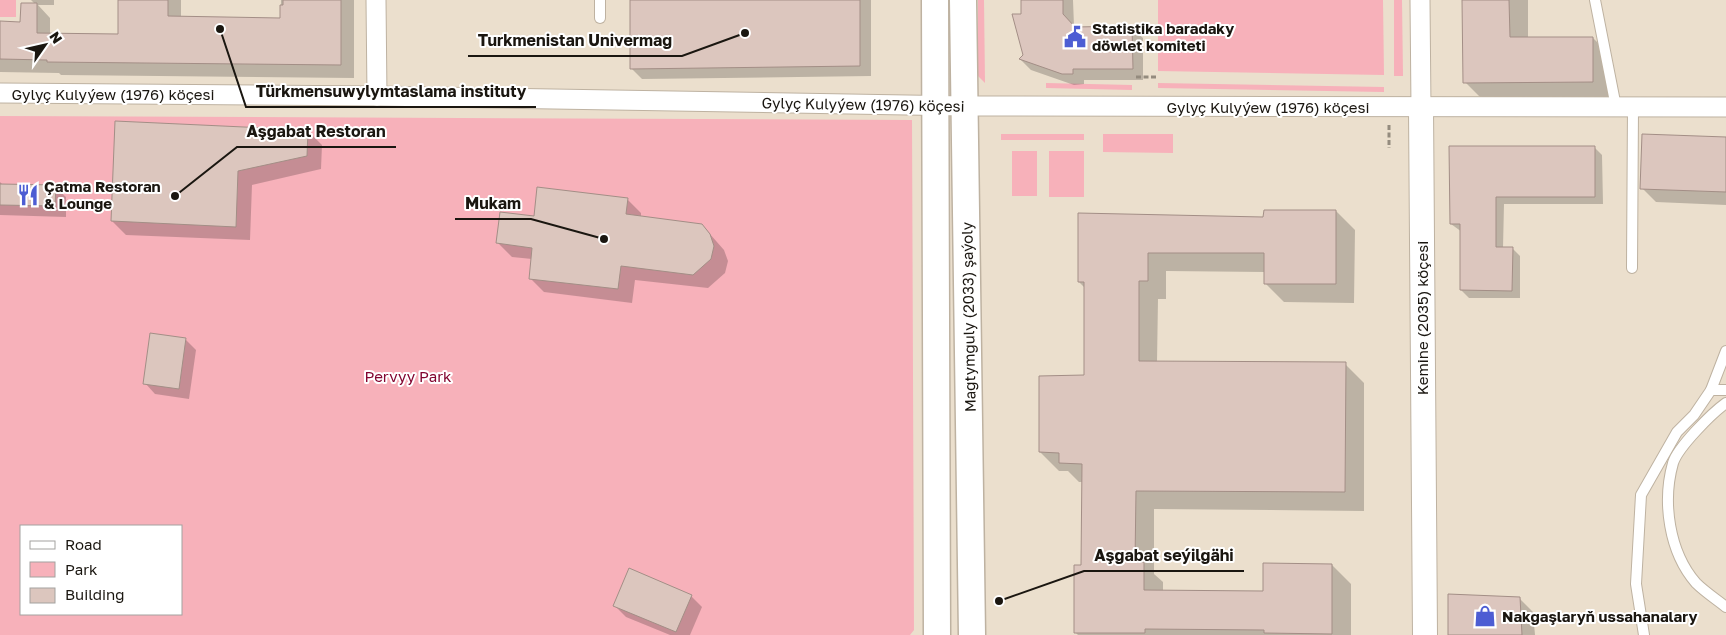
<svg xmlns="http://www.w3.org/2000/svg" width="1726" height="635" viewBox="0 0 1726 635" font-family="'Golos Text',sans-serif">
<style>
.green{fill:#f7b1ba;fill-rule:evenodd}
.shadow{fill:#0003}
.building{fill:#dcc6be;stroke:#a38e86}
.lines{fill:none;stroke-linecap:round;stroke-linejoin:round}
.service-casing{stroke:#beb2a1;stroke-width:12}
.minor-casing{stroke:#beb2a1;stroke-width:21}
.tertiary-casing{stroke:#beb2a1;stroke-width:26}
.secondary-casing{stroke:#beb2a1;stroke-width:29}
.path{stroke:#948b7e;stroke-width:3;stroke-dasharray:5 2.5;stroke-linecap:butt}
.service{stroke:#fff;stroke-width:10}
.minor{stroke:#fff;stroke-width:19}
.tertiary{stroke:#fff;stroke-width:24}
.secondary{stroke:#fff;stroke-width:26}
.labels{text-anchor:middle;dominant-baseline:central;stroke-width:4;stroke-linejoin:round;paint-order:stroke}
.poi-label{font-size:15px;font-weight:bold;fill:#1a1610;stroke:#fff;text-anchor:start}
.street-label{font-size:15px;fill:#1a1610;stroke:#fff}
.park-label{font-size:15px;fill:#820631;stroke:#fff}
.leader{fill:none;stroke:#1a1610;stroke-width:2}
.callout-dot{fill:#1a1610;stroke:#fff;stroke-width:2}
.callout-label{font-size:16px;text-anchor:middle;font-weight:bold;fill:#1a1610;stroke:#fff;stroke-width:4;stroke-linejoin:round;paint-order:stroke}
</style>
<rect width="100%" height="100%" fill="#ebdfcd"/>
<g class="green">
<rect x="0" y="0" width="16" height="17"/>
<polygon points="978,0 984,0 985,83 978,76"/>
<polygon points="1158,0 1383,0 1384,75 1158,71"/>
<polygon points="1394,0 1402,0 1403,76 1394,76"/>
<polygon points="1046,83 1132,85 1132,90 1046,88"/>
<polygon points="1158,83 1384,87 1384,92 1158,88"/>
<path d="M 0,116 L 912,120 L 914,630 L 910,635 L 0,635 ZM 21,526 L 181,526 L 181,614 L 21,614 Z"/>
<rect x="1001" y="134" width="83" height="6"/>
<polygon points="1103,134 1173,134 1173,153 1103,152"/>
<rect x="1012" y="151" width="25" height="45"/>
<rect x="1049" y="151" width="35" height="46"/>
</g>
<g class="shadow">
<polygon points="31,0 54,0 54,5 38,5 50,18 50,34 119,35 120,0 181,0 181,18 281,19 281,0 354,0 354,78 61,75 59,73 0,72 0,23 22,23 35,4"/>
<polygon points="631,0 871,0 871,76 642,79 631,68"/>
<polygon points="1022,0 1073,0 1074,26 1076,28 1132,28 1143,38 1143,80 1084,80 1084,84 1074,85 1031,70 1020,59 1025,55"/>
<polygon points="1464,0 1528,0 1528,38 1593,38 1612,57 1612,100 1484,101 1465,82"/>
<polygon points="308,131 322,145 321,169 252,185 250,240 126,235 112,221"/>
<polygon points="1726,138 1726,205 1656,202 1642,188"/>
<polygon points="1451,147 1594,147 1602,155 1603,204 1504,204 1503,248 1512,248 1520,256 1520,298 1469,298 1461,290 1462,232 1451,224"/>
<polygon points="0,182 3,185 55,187 66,197 66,217 0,215"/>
<polygon points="627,199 641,213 641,217 702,225 724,250 728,261 725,273 708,288 635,280 632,303 544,292 530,278 532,259 512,257 498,243 535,217"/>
<polygon points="1336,211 1355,230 1354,303 1284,302 1265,283 1265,272 1166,271 1166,299 1158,299 1157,362 1345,364 1364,383 1364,511 1154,509 1154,574 1163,582 1163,592 1264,593 1332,565 1351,584 1351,635 1078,635 1075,632 1082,566 1083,482 1079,482 1068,471 1059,471 1040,452 1085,376 1085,288 1079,282 1080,214 1265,218"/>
<polygon points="185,339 196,350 189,399 155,394 145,383"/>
<polygon points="691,596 702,607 690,635 670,635 626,617 615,606"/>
<polygon points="1519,598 1533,612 1535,635 1450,635"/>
</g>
<g class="building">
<polygon points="118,0 168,0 168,16 280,18 280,5 283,5 283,0 341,0 341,65 47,62 47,60 0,59 0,21 20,22 21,3 37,3 37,33 118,34"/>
<polygon points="630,0 860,0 860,66 630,69"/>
<polygon points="1021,0 1063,0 1063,14 1075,27 1132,26 1133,69 1073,69 1073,74 1062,74 1019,59 1023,55 1012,14 1021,14"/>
<polygon points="1462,0 1509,0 1510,37 1593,37 1593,82 1463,83"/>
<polygon points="115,121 308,130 307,156 238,171 236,227 111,221"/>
<polygon points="1642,134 1726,137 1726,192 1640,189"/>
<polygon points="1449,146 1595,146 1595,197 1496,197 1496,247 1513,247 1512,291 1460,290 1460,224 1450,224"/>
<polygon points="0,184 56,185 55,206 0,205"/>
<polygon points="537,187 628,198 626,214 702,224 710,234 714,246 711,259 693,275 621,266 618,289 529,279 532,248 496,243 500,212 534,216"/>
<polygon points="1264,210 1336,210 1336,284 1264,284 1264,253 1148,253 1148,281 1139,281 1139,361 1346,362 1345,492 1136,491 1135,562 1144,562 1144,590 1263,591 1263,563 1332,564 1332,634 1264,633 1264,630 1145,629 1145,633 1074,633 1074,565 1081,565 1082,464 1059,463 1059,453 1039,452 1039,376 1084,375 1084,282 1078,282 1078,213 1263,217"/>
<polygon points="150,333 186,338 179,389 143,384"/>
<polygon points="629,568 692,595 676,632 613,606"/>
<polygon points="1448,594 1520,597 1522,635 1448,635"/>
</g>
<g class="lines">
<g class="service-casing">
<g id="service">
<polyline points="1595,0 1616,107"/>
<polyline points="600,18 600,0"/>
<polyline points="1632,268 1633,107"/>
<polyline points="1711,390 1726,390"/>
<path d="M 1726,403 C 1712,413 1678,447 1673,463 C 1662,502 1669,552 1696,583 C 1705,592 1716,599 1726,607"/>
<polyline points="1644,635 1636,584 1641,495 1677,432 1694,415 1711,390 1726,351"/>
</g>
</g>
<g class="minor-casing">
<g id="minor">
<polyline points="376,0 377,96"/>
<polyline points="1420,0 1421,108"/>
<polyline points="0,93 377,96 965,106 1726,107"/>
</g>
</g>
<g class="tertiary-casing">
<polyline id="tertiary" points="1421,108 1425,635"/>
</g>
<g class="secondary-casing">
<g id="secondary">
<polyline points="935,0 937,635"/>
<polyline points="963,0 972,635"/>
</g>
</g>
<g class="path">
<polyline points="1136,77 1158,77"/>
<polyline points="1389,125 1389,148"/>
</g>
<use href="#service" class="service"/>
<use href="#minor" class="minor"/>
<use href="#tertiary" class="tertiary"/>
<use href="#secondary" class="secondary"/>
</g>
<defs>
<g id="civic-bare" transform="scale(1.725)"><path d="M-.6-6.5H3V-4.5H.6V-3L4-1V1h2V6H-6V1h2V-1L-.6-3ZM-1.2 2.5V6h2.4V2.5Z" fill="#4d5dd3" stroke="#fff" stroke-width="2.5" paint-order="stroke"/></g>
<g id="restaurant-bare" transform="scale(1.725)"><path d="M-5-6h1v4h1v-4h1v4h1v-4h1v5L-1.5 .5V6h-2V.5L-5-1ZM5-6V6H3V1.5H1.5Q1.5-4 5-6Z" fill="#4d5dd3" stroke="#fff" stroke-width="2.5" paint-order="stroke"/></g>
<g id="shop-bare" transform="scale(1.725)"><path d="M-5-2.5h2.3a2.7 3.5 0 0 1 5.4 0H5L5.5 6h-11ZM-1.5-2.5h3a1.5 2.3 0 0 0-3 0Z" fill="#4d5dd3" stroke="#fff" stroke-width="2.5" paint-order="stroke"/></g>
</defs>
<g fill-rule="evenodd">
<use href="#civic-bare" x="1075" y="37"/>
<use href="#restaurant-bare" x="28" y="195"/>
<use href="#shop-bare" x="1485" y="616"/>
</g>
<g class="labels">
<g class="poi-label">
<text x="1092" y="28">Statistika baradaky<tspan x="1092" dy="17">döwlet komiteti</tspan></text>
<text x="44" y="186">Çatma Restoran<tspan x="44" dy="17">&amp; Lounge</tspan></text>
<text x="1502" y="616">Nakgaşlaryň ussahanalary</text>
</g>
<g class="street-label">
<text x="113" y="94">Gylyç Kulyýew (1976) köçesi</text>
<text transform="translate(863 104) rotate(1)">Gylyç Kulyýew (1976) köçesi</text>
<text x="1268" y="107">Gylyç Kulyýew (1976) köçesi</text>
<text transform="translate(968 317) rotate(-91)">Magtymguly (2033) şaýoly</text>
<text transform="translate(1422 318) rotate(-90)">Kemine (2035) köçesi</text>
</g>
<g class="park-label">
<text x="408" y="376">Pervyy Park</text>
</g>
</g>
<path class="leader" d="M745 33L682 56H468M220 29L246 107H536M175 196L237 147H396M604 239L531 219H455M999 601L1084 571H1244"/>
<g class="callout-dot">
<circle cx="745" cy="33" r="5"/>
<circle cx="220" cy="29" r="5"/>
<circle cx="175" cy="196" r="5"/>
<circle cx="604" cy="239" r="5"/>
<circle cx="999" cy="601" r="5"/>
</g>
<g class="callout-label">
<text x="575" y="46">Turkmenistan Univermag</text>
<text x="391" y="97">Türkmensuwylymtaslama instituty</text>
<text x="316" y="137">Aşgabat Restoran</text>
<text x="493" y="209">Mukam</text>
<text x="1164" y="561">Aşgabat seýilgähi</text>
</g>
<rect x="20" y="525" width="162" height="90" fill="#ffffff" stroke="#a3a29f"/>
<rect x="30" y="541" width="25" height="8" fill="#ffffff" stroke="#a3a29f"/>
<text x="65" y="550" font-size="15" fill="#1a1610">Road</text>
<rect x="30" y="562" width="25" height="15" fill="#f7b1ba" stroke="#a3a29f"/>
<text x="65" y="575" font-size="15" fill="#1a1610">Park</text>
<rect x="30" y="588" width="25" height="15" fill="#dcc6be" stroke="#a3a29f"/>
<text x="65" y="600" font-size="15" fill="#1a1610">Building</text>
<g transform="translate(45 45) rotate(56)" stroke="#ffffff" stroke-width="4" paint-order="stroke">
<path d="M0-4L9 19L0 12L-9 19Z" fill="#1a1610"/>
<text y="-8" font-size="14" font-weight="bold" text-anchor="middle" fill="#1a1610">N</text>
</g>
</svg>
